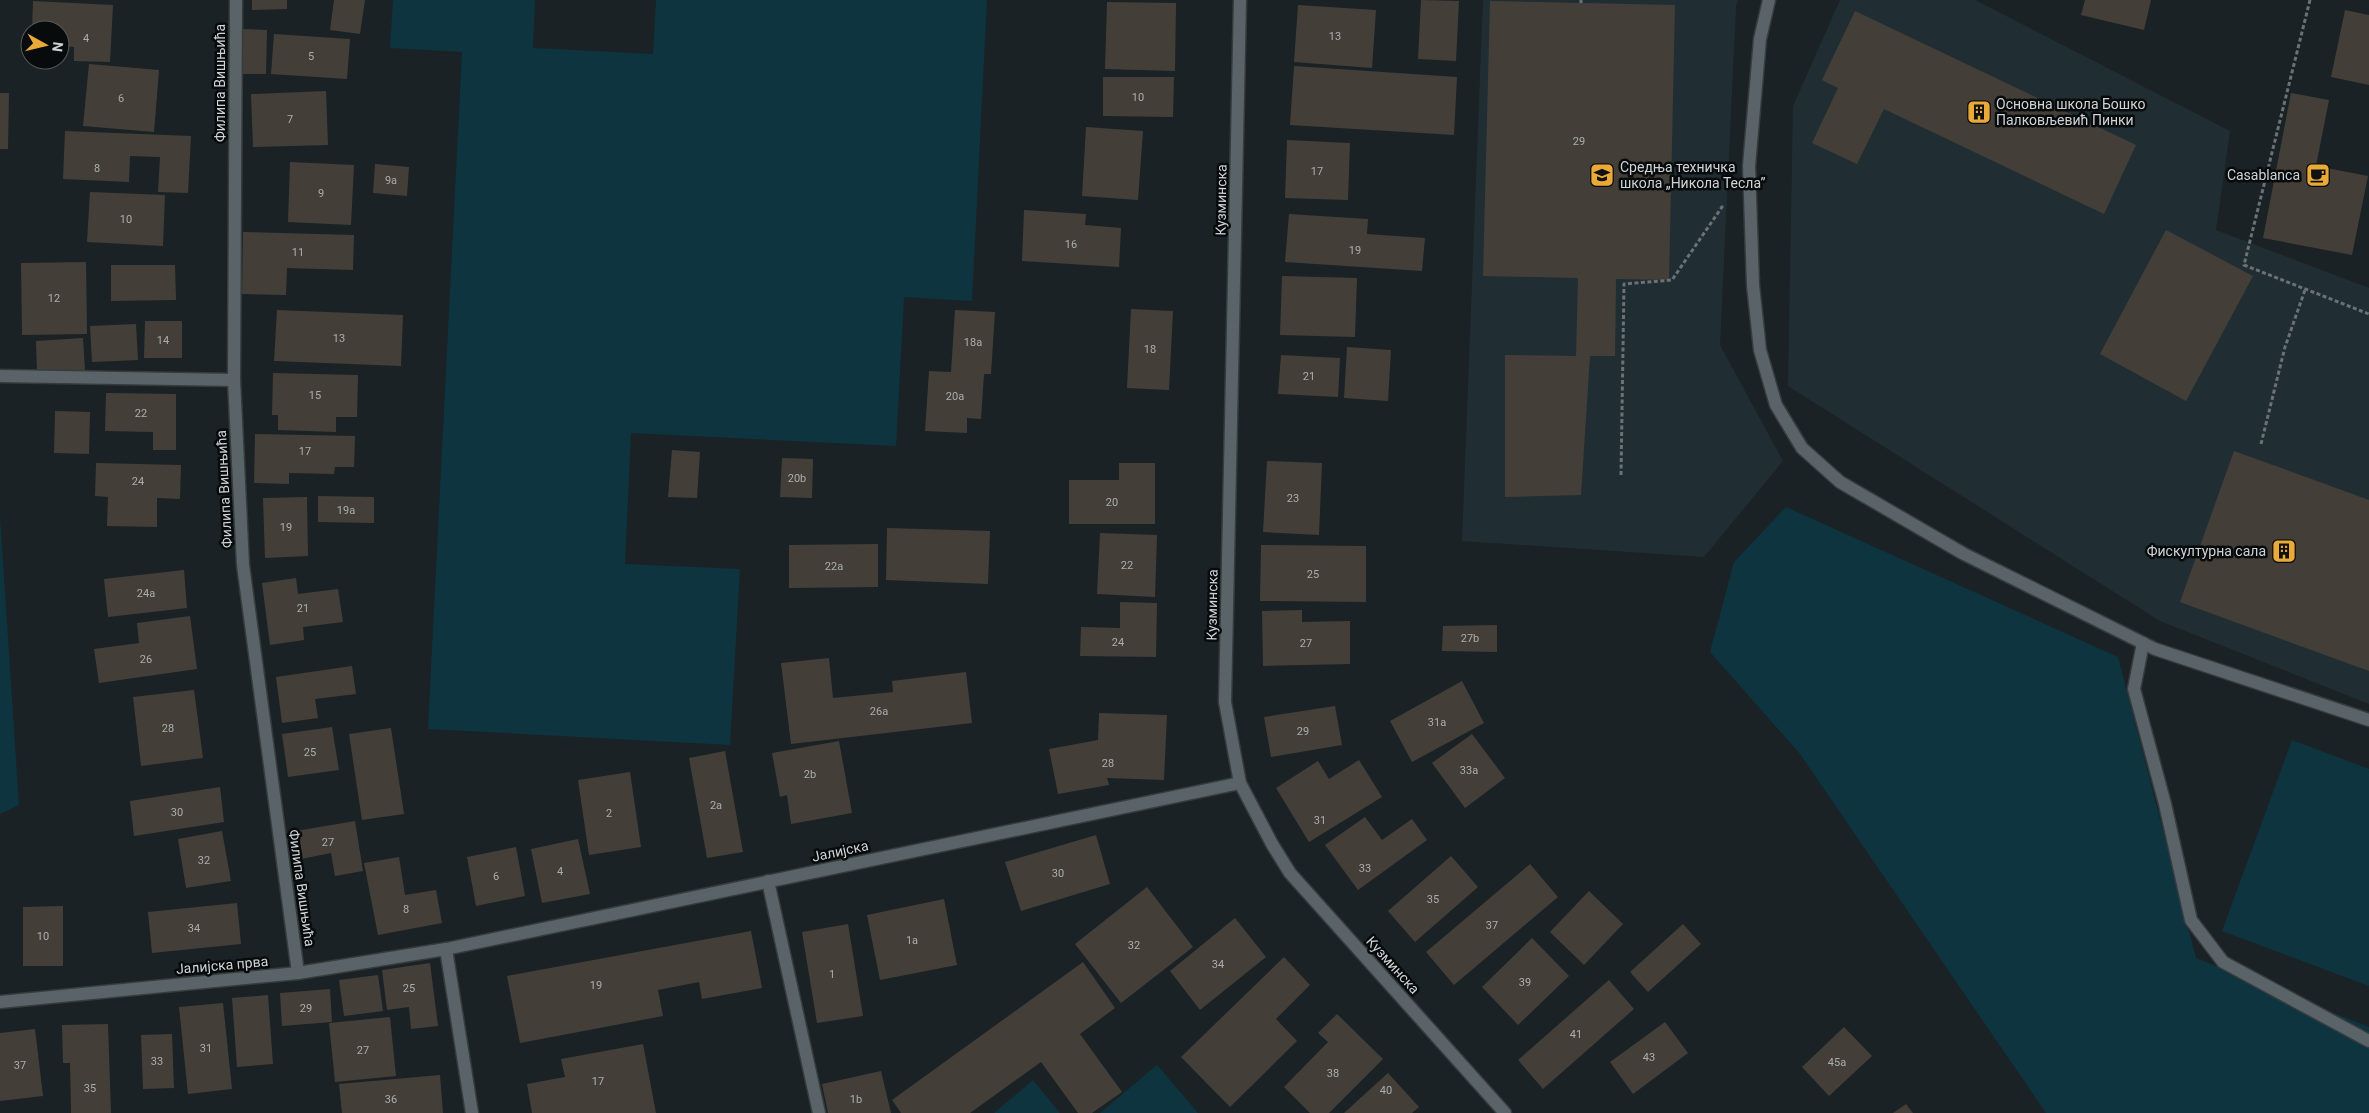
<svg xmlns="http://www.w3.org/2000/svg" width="2369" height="1113" viewBox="0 0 2369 1113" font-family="Roboto,sans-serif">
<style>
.built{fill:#202e33}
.green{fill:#0e3440}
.building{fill:#433f38}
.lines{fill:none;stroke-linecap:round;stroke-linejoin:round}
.service-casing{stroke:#353c3e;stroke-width:15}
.minor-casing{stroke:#353c3e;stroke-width:15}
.path{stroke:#6b7174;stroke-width:3;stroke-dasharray:4 2.5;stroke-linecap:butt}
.service{stroke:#5a6367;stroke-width:12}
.minor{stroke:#5a6367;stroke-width:12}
.labels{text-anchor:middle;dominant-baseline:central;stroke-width:5;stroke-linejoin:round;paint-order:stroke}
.number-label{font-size:11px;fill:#aaadad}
.street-label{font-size:14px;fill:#cdd2d4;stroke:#080b0c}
.poi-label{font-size:14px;fill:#cdd2d4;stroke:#080b0c;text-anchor:start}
</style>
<rect width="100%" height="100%" fill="#1a2225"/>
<g class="built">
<polygon points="1483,0 1738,0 1736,6 1720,345 1783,461 1704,557 1462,541"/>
<polygon points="1840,0 1975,0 2230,131 2216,230 2369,288 2369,704 2160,621 1788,386 1793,106"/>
</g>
<g class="green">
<polygon points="393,0 535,0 533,48 653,54 656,0 987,0 972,301 904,297 896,446 631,433 625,564 740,569 730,745 428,729 462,52 390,48"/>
<polygon points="1786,507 2118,657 2196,958 2369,1027 2369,1113 2046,1113 1800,754 1710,652 1734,562"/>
<polygon points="0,516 19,805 0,814"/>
<polygon points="2292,740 2369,769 2369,986 2222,931"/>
<polygon points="1157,1065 1198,1113 1100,1113"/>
<polygon points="1033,1080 1060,1113 994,1113"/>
</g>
<g class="building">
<polygon points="252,0 287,0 287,9 252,10"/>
<polygon points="334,0 365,0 360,34 330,30"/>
<polygon points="1421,0 1459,1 1456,61 1418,59"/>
<polygon points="2085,0 2151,0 2144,30 2081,15"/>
<polygon points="33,1 113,5 110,62 74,61 74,47 60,46 60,30 32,30"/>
<polygon points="1490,1 1675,5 1669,280 1616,279 1615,356 1590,356 1581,495 1505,497 1505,355 1576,356 1578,278 1483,276"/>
<polygon points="1107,2 1176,3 1175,71 1105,69"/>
<polygon points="1298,5 1376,10 1372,68 1294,62"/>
<polygon points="2345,10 2369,15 2369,85 2331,77"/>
<polygon points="1855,11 2136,145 2104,214 1884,109 1857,164 1812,143 1838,88 1822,80"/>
<polygon points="241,29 267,30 266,74 239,74"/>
<polygon points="274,34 350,39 347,79 271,74"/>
<polygon points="89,64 159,70 154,132 83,126"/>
<polygon points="1294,66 1457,77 1454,135 1290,125"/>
<polygon points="1103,77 1174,77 1173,117 1103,116"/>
<polygon points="326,91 328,145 253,147 251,94"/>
<polygon points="0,93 9,93 8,149 0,149"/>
<polygon points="2291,93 2329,100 2316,166 2368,176 2352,255 2263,238"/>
<polygon points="1086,127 1143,131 1138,200 1082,196"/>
<polygon points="65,131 191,136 188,193 158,192 160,157 130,156 129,182 63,179"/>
<polygon points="1287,140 1350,143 1348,200 1285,198"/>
<polygon points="290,162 354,165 351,225 288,222"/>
<polygon points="375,164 409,167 407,196 373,193"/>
<polygon points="90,192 165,195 163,246 87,242"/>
<polygon points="1024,210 1086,214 1085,225 1121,228 1119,267 1022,261"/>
<polygon points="1289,214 1368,219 1367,234 1425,238 1422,271 1285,262"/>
<polygon points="2166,230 2253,276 2186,401 2100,354"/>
<polygon points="243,232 354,235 353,270 287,268 286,295 242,294"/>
<polygon points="86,262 87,334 22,335 21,263"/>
<polygon points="111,265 175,265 176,300 111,301"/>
<polygon points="1282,276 1357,278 1355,337 1280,335"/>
<polygon points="1131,309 1173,311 1169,390 1127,388"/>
<polygon points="277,310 403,315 401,366 274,361"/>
<polygon points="955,310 995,312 991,374 984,374 981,419 967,418 967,433 925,431 929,371 951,372"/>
<polygon points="145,321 182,321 182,358 144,358"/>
<polygon points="136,324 138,360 92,362 90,326"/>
<polygon points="83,338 85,371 37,373 36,341"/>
<polygon points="1347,347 1391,350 1388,401 1344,398"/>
<polygon points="1281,355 1340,358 1338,397 1278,394"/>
<polygon points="273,373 358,375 357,417 336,417 336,432 278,430 278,415 272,415"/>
<polygon points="106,393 176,394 176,450 153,450 153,432 105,431"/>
<polygon points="55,411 90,412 89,454 54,453"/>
<polygon points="255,434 355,436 354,467 335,467 334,474 289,473 289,484 254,483"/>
<polygon points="672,450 700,452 697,498 668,497"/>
<polygon points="2234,451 2369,500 2369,671 2180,602"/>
<polygon points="782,458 813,459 812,498 780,497"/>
<polygon points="1267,461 1322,463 1319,535 1263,532"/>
<polygon points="96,463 181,465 180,499 157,498 157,527 107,526 108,497 95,496"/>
<polygon points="1119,463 1155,463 1155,524 1069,524 1069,480 1119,480"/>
<polygon points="318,496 374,497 374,523 318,522"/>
<polygon points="307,497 308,556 265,558 263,498"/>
<polygon points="887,528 990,531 988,584 886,580"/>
<polygon points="1100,533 1157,535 1155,597 1097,594"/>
<polygon points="878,544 878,587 789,588 789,545"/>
<polygon points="1261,545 1366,546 1366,602 1260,601"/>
<polygon points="184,570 187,608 108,617 104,579"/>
<polygon points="296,578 298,594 338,589 343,622 303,627 304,640 270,645 262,583"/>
<polygon points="1120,602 1157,603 1156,657 1080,656 1081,627 1120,628"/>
<polygon points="1302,610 1302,622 1350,621 1350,664 1263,666 1262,611"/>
<polygon points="190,616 197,669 99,683 94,649 139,643 137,623"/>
<polygon points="1497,625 1497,652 1442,651 1443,626"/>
<polygon points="829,658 833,698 893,692 892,681 966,672 972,723 791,744 781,663"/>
<polygon points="352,666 356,694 315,699 318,718 282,723 276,677"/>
<polygon points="1462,681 1484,723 1412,762 1390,721"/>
<polygon points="194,690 203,758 141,766 133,697"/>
<polygon points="1335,706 1342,745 1271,757 1264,717"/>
<polygon points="1099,713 1167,715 1164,780 1107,778 1109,785 1058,794 1049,749 1098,740"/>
<polygon points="332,727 339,770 288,777 282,734"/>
<polygon points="391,728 404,814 362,820 349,734"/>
<polygon points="1472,734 1505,778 1465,808 1432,763"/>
<polygon points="839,741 852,813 791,824 787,795 780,797 772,753"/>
<polygon points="725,751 743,852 707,858 689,758"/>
<polygon points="1359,760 1382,797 1309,842 1276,788 1318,761 1329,779"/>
<polygon points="630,772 641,847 589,855 578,780"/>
<polygon points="220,787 224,822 134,836 130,801"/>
<polygon points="1365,817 1382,840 1412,819 1427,840 1358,890 1325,845"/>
<polygon points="355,821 363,871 335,876 331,853 301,859 296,831"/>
<polygon points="222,831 231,881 186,888 178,839"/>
<polygon points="1096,835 1110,884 1021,911 1005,862"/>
<polygon points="578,839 590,894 542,903 531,849"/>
<polygon points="516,847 525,896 476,906 467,857"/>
<polygon points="1451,856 1478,887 1415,942 1388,911"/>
<polygon points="399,857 405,895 436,890 442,923 378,935 364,863"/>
<polygon points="1530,864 1558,897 1454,985 1426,952"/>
<polygon points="1147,887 1193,947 1121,1003 1075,944"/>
<polygon points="1589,891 1623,924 1584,965 1550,932"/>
<polygon points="944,899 957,965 880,980 867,915"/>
<polygon points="237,903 241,944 152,953 148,912"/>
<polygon points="63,906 63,966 23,966 23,907"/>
<polygon points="1235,918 1266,957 1200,1010 1170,971"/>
<polygon points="848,924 863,1016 817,1023 802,932"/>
<polygon points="1683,924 1701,944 1648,992 1630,972"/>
<polygon points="751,931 762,988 702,999 699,982 658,990 663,1016 520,1043 507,976"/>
<polygon points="1532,938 1569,976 1518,1025 1482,987"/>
<polygon points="1284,957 1310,985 1276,1019 1297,1041 1230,1107 1181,1057"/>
<polygon points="1083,962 1115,1008 1080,1034 1122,1092 1092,1113 1078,1113 1041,1062 970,1113 901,1113 892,1100"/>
<polygon points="430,963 438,1026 411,1029 409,1007 387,1010 382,970"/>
<polygon points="378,975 383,1011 344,1016 339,980"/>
<polygon points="1609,980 1634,1009 1543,1089 1518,1060"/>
<polygon points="330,989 332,1022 282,1026 280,993"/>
<polygon points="268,995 273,1064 237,1067 232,998"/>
<polygon points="223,1003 232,1089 188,1094 179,1007"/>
<polygon points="1337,1014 1383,1059 1329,1113 1310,1113 1284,1087 1328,1042 1318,1033"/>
<polygon points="390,1017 396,1076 335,1082 329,1023"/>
<polygon points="1665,1022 1688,1053 1633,1094 1610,1062"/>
<polygon points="108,1024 111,1113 71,1113 70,1063 63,1063 62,1025"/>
<polygon points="1844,1027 1872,1056 1829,1096 1802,1067"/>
<polygon points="35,1029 43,1096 0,1101 0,1033"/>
<polygon points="172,1034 174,1088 143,1089 141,1035"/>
<polygon points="643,1044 656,1113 532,1113 527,1084 565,1077 561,1059"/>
<polygon points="881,1071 891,1113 828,1113 822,1084"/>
<polygon points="1388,1073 1419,1107 1412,1113 1344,1113"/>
<polygon points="440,1075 443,1113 342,1113 339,1084"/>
<polygon points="1906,1104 1913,1113 1893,1113"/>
</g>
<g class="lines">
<g class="service-casing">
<g id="service">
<polyline points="1769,0 1760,39 1749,166 1753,285 1760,350 1776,405 1802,448 1840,482 1964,554 2155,649 2369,720"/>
<polyline points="0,376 234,380"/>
<polyline points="2143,643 2134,689 2165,804 2191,920 2223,962 2369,1041"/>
<polyline points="768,881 819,1113"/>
</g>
</g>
<g class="minor-casing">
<g id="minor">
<polyline points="236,0 234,380 243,565 298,973"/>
<polyline points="1240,0 1225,702 1240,783 1272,844 1290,873 1505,1113"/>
<polyline points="446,949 472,1113"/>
<polyline points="0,1002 298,973 446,949 1240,783"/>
</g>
</g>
<g class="path">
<polyline points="2310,0 2244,265 2369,314"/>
<polyline points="1581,3 1581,0"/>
<polyline points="2261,444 2285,347 2305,290"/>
<polyline points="1621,475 1624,284 1672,280 1724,204"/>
</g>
<use href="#service" class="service"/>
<use href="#minor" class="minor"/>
</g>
<defs>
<g id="building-square" transform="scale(1.25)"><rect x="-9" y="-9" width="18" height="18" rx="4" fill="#e9aa38" stroke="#080b0c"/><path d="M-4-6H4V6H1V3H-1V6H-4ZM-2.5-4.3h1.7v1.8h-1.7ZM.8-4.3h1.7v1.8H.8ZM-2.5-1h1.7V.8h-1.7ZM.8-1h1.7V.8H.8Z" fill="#111"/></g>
<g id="school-square" transform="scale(1.25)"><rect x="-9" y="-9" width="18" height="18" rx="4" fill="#e9aa38" stroke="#080b0c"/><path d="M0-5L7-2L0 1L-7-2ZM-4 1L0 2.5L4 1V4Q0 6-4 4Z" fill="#111"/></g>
<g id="cafe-square" transform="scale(1.25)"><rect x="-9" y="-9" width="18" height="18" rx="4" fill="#e9aa38" stroke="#080b0c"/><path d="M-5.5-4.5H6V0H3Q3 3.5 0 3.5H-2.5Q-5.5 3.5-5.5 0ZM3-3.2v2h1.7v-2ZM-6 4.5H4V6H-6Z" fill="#111"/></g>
</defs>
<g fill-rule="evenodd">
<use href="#building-square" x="1979" y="112"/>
<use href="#school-square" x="1602" y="175"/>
<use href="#cafe-square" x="2318" y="175"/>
<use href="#building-square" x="2284" y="551"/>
</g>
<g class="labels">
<g class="number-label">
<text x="1335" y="36">13</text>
<text x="86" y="38">4</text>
<text x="311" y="56">5</text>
<text x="1138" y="97">10</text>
<text x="121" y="98">6</text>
<text x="290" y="119">7</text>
<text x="1579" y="141">29</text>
<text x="97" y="168">8</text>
<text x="1317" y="171">17</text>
<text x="391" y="180">9a</text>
<text x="321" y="193">9</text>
<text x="126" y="219">10</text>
<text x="1071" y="244">16</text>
<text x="1355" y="250">19</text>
<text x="298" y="252">11</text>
<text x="54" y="298">12</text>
<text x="339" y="338">13</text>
<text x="163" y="340">14</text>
<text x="973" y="342">18a</text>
<text x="1150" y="349">18</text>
<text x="1309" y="376">21</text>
<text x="315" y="395">15</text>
<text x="955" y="396">20a</text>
<text x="141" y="413">22</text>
<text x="305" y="451">17</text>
<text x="797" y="478">20b</text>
<text x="138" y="481">24</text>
<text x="1293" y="498">23</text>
<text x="1112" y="502">20</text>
<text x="346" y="510">19a</text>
<text x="286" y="527">19</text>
<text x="1127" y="565">22</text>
<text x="834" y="566">22a</text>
<text x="1313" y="574">25</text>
<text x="146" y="593">24a</text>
<text x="303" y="608">21</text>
<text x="1470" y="638">27b</text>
<text x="1118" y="642">24</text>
<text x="1306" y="643">27</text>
<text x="146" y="659">26</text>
<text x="879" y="711">26a</text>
<text x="1437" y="722">31a</text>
<text x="168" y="728">28</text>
<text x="1303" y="731">29</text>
<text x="310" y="752">25</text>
<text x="1108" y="763">28</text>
<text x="1469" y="770">33a</text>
<text x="810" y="774">2b</text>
<text x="716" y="805">2a</text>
<text x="177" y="812">30</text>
<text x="609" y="813">2</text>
<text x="1320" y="820">31</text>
<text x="328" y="842">27</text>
<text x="204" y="860">32</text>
<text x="1365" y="868">33</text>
<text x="560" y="871">4</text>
<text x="1058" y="873">30</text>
<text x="496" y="876">6</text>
<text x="1433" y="899">35</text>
<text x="406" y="909">8</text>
<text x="1492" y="925">37</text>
<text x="194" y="928">34</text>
<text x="43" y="936">10</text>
<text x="912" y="940">1a</text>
<text x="1134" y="945">32</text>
<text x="1218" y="964">34</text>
<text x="832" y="974">1</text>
<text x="1525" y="982">39</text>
<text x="596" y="985">19</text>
<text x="409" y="988">25</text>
<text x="306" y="1008">29</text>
<text x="1576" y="1034">41</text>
<text x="206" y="1048">31</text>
<text x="363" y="1050">27</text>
<text x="1649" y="1057">43</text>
<text x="157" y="1061">33</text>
<text x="1837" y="1062">45a</text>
<text x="20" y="1065">37</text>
<text x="1333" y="1073">38</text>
<text x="598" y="1081">17</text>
<text x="90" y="1088">35</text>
<text x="1386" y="1090">40</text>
<text x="391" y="1099">36</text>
<text x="856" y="1099">1b</text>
</g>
<g class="street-label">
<text transform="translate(220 83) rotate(-90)">Филипа Вишњића</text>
<text transform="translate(1221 200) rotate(-89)">Кузминска</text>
<text transform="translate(224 489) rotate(-93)">Филипа Вишњића</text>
<text transform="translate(1212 605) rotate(-89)">Кузминска</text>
<text transform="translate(840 851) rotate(-12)">Јалијска</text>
<text transform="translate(302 888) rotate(82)">Филипа Вишњића</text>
<text transform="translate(222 965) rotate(-5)">Јалијска прва</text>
<text transform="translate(1393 965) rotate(48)">Кузминска</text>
</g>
<g class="poi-label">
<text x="1996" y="104">Основна школа Бошко<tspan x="1996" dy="16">Палковљевић Пинки</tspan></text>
<text x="1620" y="167">Средња техничка<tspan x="1620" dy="16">школа „Никола Тесла”</tspan></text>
<text x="2300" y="175" text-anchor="end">Casablanca</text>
<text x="2266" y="551" text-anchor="end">Фискултурна сала</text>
</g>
</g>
<g transform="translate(45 45) rotate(98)"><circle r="24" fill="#080b0c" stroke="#575b5c"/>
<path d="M0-4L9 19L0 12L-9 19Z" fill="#e9aa38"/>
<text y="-8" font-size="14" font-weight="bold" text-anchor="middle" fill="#cdd2d4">N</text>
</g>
</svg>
